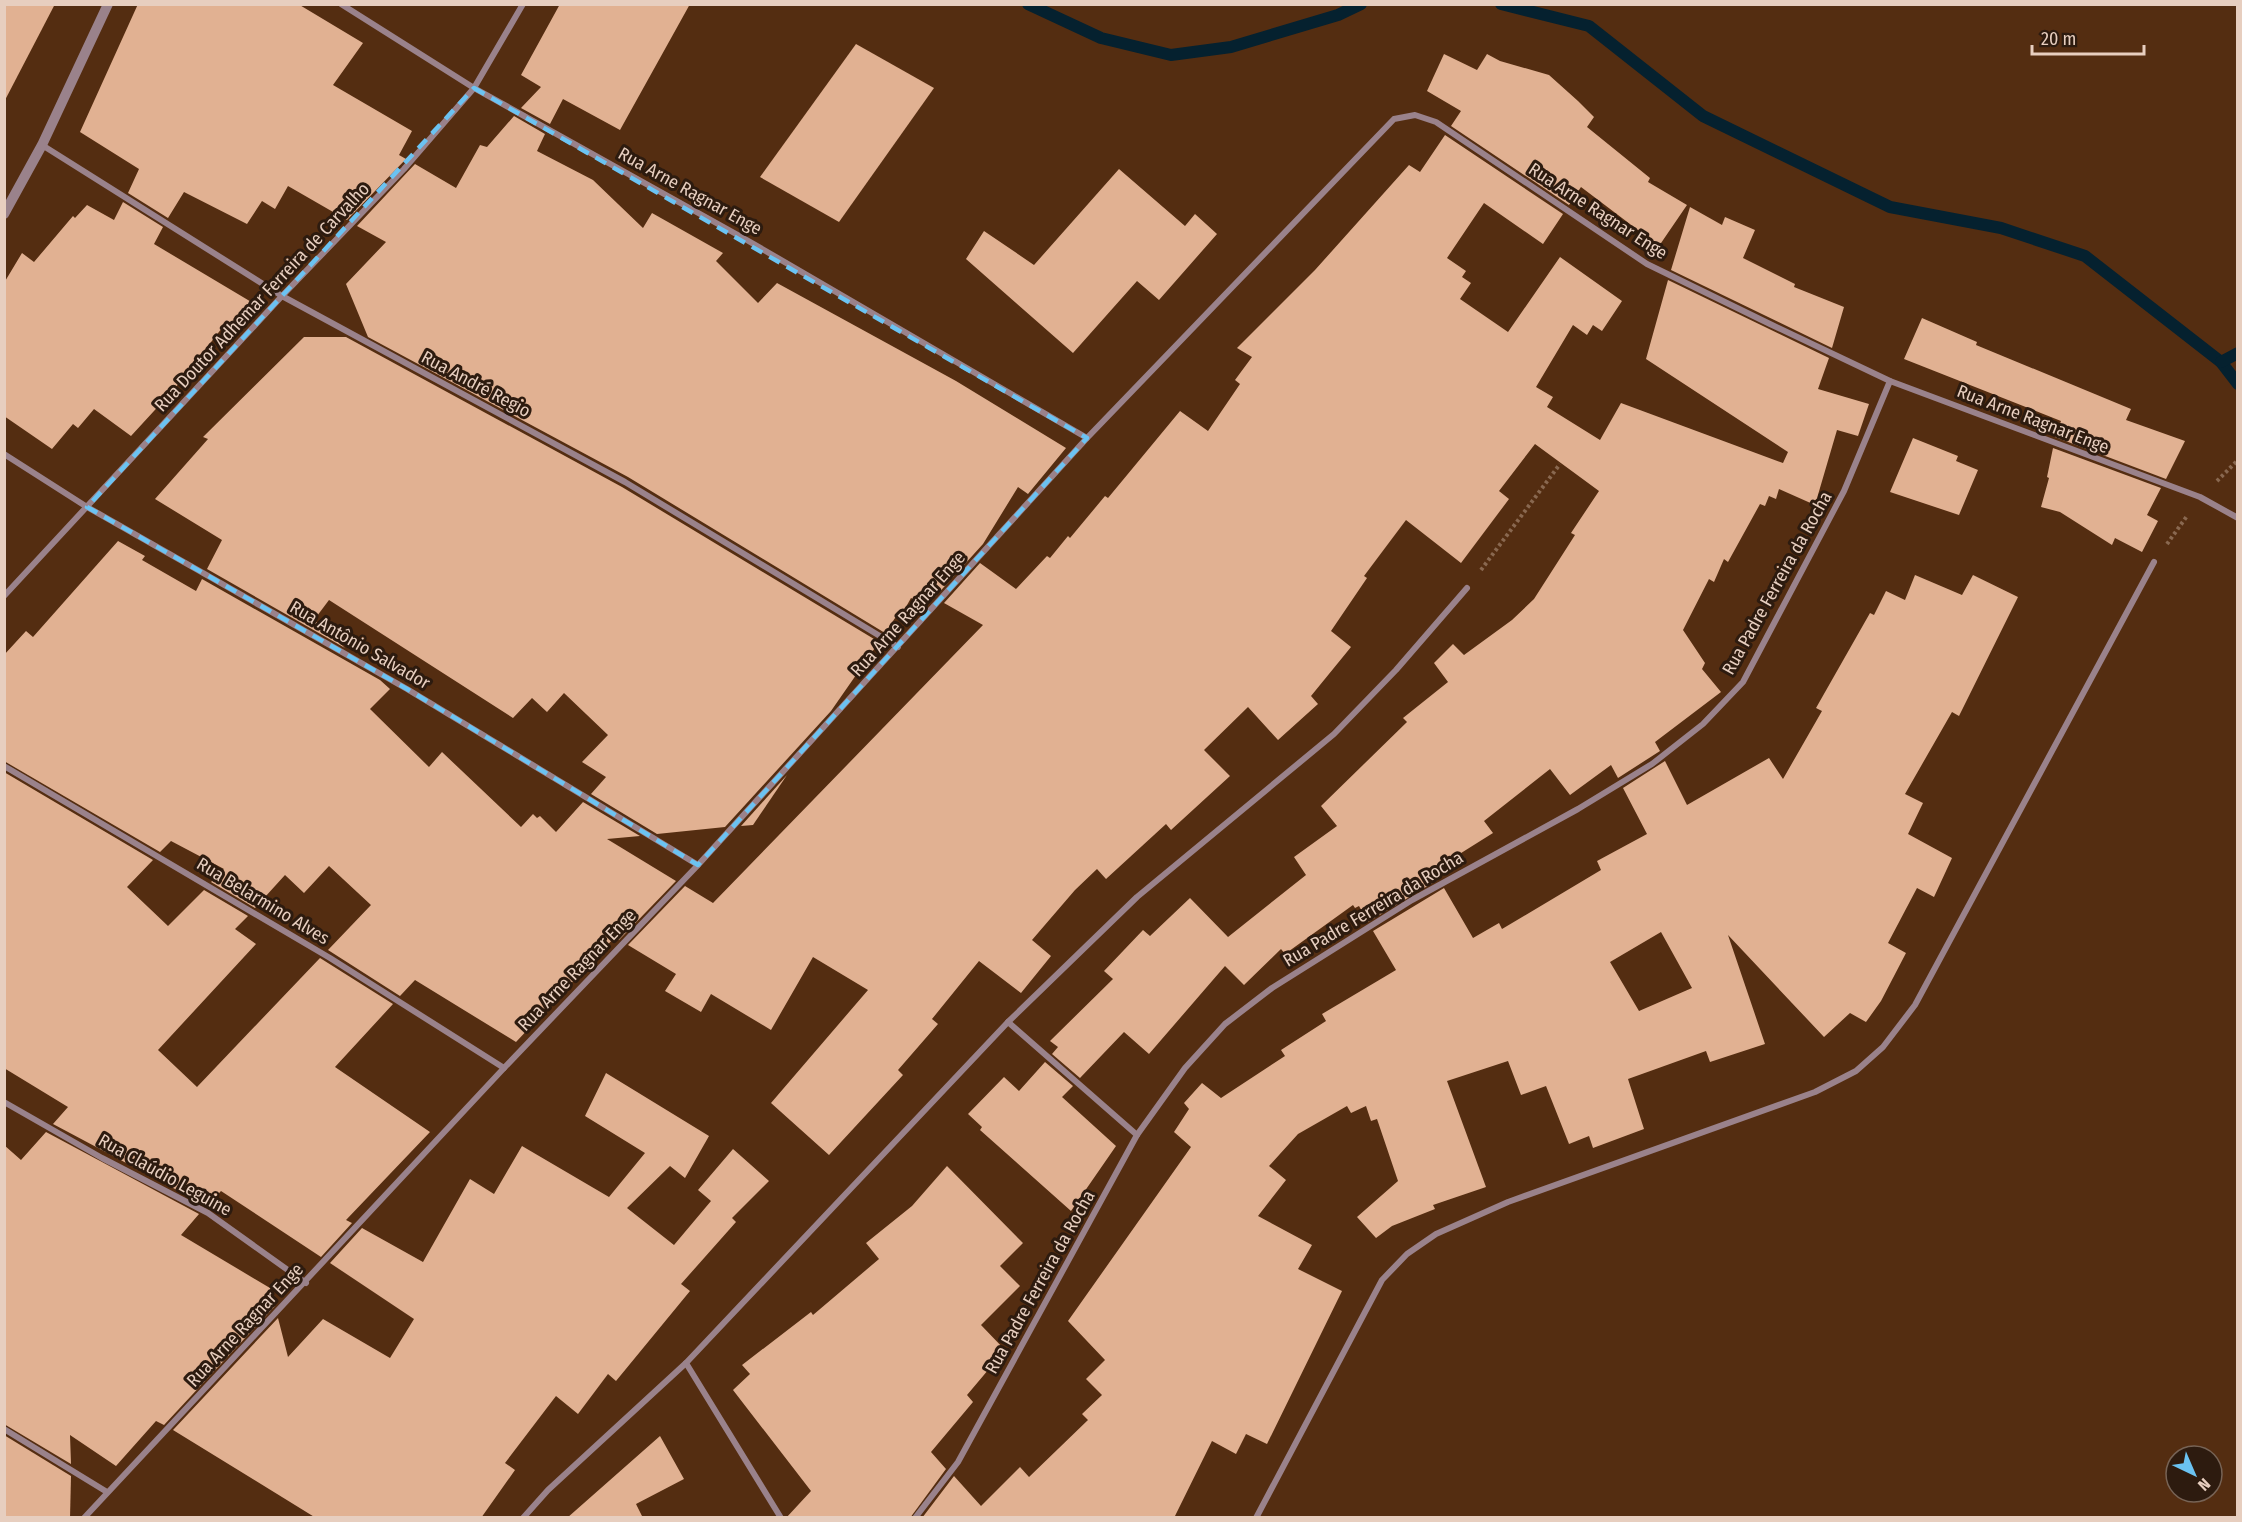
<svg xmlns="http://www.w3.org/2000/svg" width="2242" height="1522" viewBox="0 0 2242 1522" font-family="'Fira Sans Condensed',sans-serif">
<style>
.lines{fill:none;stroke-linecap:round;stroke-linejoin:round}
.stream{stroke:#05212f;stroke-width:12}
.building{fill:#e1b192;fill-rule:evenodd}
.path{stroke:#896850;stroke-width:4;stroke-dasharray:3 3;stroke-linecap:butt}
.minor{stroke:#9a828b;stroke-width:6}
.tertiary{stroke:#9a828b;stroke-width:10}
.marked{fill:none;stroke:#6bc3f2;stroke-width:4.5;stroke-dasharray:12 8;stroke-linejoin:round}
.labels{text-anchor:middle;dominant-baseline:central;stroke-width:6;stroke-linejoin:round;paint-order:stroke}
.street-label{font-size:18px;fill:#e7cebf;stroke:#2d1b0f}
</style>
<rect width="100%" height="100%" fill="#542d11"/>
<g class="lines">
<g class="stream">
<polyline points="1028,4 1101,38 1171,55 1231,47 1338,15 1361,4"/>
<polyline points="1501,4 1589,26 1703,116 1890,207 2001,228 2085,256 2221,362 2238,384"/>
<polyline points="2221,362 2238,353"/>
</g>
</g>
<g class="building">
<polygon points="4,4 55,4 4,102"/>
<polygon points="138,4 298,4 363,43 333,85 412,131 399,155 406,159 347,220 288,186 275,209 262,201 247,224 184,192 168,218 128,193 139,169 80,132"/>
<polygon points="560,4 690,4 620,130 563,99 550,124 521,108 541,87 521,75"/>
<polygon points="856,44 934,88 839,222 760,177"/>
<polygon points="1444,54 1477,70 1487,54 1500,61 1549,75 1578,101 1594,117 1587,127 1650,178 1648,182 1687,205 1659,246 1581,187 1569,205 1451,126 1461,111 1427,91"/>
<polygon points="514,116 545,134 537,151 593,180 643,228 652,213 723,253 716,261 758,303 777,283 956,381 1066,448 1028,494 1018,487 983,544 934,598 924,593 919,602 911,598 902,614 899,612 885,633 628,477 368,337 346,284 386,242 357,226 415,164 456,188 480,145 487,147"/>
<polygon points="1445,135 1563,214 1543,244 1484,203 1447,258 1466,271 1462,277 1471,283 1460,299 1508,332 1560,257 1622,301 1602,331 1593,325 1587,335 1573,325 1536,387 1553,397 1547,407 1600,440 1621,403 1783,463 1788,452 1646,359 1668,280 1829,358 1818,389 1869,404 1858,436 1837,430 1815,505 1779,489 1776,499 1769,496 1765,506 1760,504 1728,562 1724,559 1714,582 1709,579 1683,630 1705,663 1702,669 1721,692 1655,742 1660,751 1618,778 1611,765 1570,795 1550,769 1484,821 1493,833 1434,870 1439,879 1368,922 1359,906 1355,908 1353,905 1285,954 1281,949 1244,985 1225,966 1149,1054 1124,1032 1080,1078 1052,1054 1058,1047 1050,1041 1113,979 1104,971 1143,930 1150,936 1190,898 1228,937 1306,875 1294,857 1337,826 1321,806 1407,722 1403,718 1448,682 1434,663 1453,644 1464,655 1512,620 1534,599 1575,535 1571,533 1599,491 1535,444 1499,491 1509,499 1461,563 1406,520 1364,576 1367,578 1331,631 1351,647 1311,696 1318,704 1278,740 1248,707 1204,750 1230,776 1171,830 1166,824 1106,879 1097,869 1075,890 1032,940 1051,956 1021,993 979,961 932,1019 938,1024 898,1070 903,1075 829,1155 771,1103 868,990 813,957 771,1030 711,994 701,1012 665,991 676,974 628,945 685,886 713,903 983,625 944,603 980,563 1016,589 1047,556 1050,558 1068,536 1070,538 1105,496 1108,498 1180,411 1208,431 1240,384 1235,380 1252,357 1237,348 1315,270 1409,165 1420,172"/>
<polygon points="1119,169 1185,226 1195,214 1217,234 1159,300 1137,281 1073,353 966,259 984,231 1034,265"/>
<polygon points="123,202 163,227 154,244 253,303 227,332 222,328 176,387 131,436 94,409 78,428 73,424 52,449 4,416 4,283 22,253 34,262 73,216 75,218 87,205 114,220"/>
<polygon points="1690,207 1722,225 1725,217 1755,230 1743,258 1795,284 1794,287 1844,307 1832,348 1671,270"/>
<polygon points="1922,318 1977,342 1976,345 2131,409 2126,420 2185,441 2166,479 2055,437 2061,421 1904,359"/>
<polygon points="304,337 346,337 622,487 879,642 831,711 725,827 657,834 591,794 606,777 582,762 608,735 564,693 547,712 532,698 513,718 329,600 314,620 345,648 207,569 222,540 155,499 208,439 203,437"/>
<polygon points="1913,438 1958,456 1956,461 1978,470 1959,515 1890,492"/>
<polygon points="2053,448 2161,488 2147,515 2158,521 2142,552 2115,538 2112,545 2060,512 2041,507 2049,478 2047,477"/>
<polygon points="118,541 145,556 142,560 196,591 202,579 380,680 390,689 370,709 429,767 442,752 521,827 533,814 537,818 540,816 556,832 583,802 640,836 607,839 676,881 619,940 615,937 596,957 516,1042 415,980 400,996 328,950 371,905 329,866 304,893 285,875 255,908 211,882 224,869 171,841 160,852 4,761 4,655 26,631 33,637"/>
<path d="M 1915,575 L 1962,595 L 1973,575 L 2018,597 L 1959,716 L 1952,712 L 1905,794 L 1923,803 L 1908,834 L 1952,858 L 1934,897 L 1917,888 L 1888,943 L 1906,953 L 1881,1001 L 1866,1022 L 1850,1013 L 1824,1037 L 1728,935 L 1765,1044 L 1710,1062 L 1706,1051 L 1628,1079 L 1644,1129 L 1593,1148 L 1589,1136 L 1569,1144 L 1546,1086 L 1521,1095 L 1508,1061 L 1447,1081 L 1486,1187 L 1433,1205 L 1435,1209 L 1392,1226 L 1376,1238 L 1357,1217 L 1398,1181 L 1377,1119 L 1371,1121 L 1366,1106 L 1351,1113 L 1347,1106 L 1298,1134 L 1269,1166 L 1286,1180 L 1258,1216 L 1312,1245 L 1298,1269 L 1342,1291 L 1267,1444 L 1246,1434 L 1236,1454 L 1212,1441 L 1174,1518 L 922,1518 L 954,1476 L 981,1506 L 1020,1467 L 1029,1477 L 1088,1420 L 1082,1414 L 1102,1395 L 1086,1379 L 1105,1360 L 1068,1321 L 1191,1147 L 1174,1132 L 1189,1109 L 1184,1103 L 1202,1083 L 1221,1098 L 1285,1056 L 1281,1050 L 1326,1021 L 1322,1014 L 1396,970 L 1373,931 L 1444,888 L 1473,938 L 1499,923 L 1502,929 L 1601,870 L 1597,861 L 1647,834 L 1623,788 L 1665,761 L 1687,805 L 1769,758 L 1783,779 L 1822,711 L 1816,708 L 1870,613 L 1874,615 L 1886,591 L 1905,600 ZM 1661,932 L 1692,988 L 1639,1011 L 1610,962 Z"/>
<polygon points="4,772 153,860 127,887 168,926 204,890 248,916 235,929 256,944 158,1050 197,1087 320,958 393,1004 335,1067 430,1132 346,1220 352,1223 321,1257 221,1191 207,1206 53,1124 68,1107 4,1068"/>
<polygon points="787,775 753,825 741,826"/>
<polygon points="1045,1062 1073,1086 1062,1097 1116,1146 1071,1211 980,1130 982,1127 968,1114 1004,1077 1019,1091"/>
<polygon points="606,1073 709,1136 685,1178 670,1166 627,1208 674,1245 711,1201 698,1190 733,1149 769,1181 732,1218 736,1222 681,1284 690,1291 616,1381 608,1374 578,1414 556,1396 505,1463 515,1470 481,1518 316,1518 173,1430 278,1318 288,1357 323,1319 390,1358 414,1319 330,1263 362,1228 423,1262 470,1179 494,1194 522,1146 609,1197 645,1153 585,1116"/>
<polygon points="46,1132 199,1214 181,1235 270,1288 275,1306 164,1425 156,1421 116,1466 70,1435 71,1464 4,1424 4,1145 21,1160"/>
<polygon points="947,1166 1023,1243 1000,1266 1020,1286 981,1325 1005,1350 967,1395 973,1402 931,1452 946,1469 910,1518 786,1518 811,1491 733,1390 750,1374 742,1365 811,1312 813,1315 879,1259 866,1243 912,1206"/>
<polygon points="4,1435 71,1476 70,1518 4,1518"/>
<polygon points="660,1436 684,1479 636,1504 643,1518 567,1518"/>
</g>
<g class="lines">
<g class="path">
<polyline points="2217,481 2238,460"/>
<polyline points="2167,544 2187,516"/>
<polyline points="1481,570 1560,464"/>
</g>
<g class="minor">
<polyline points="341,4 474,88 745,239 1087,438"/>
<polyline points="42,145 282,296 625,482 898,647"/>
<polyline points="4,454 87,507 407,689 698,865"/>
<polyline points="4,596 282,296 404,169 474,88 523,4"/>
<polyline points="4,766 330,958 504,1068"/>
<polyline points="1008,1022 1137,1135"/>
<polyline points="4,1102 102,1158 208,1213 306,1283"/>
<polyline points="686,1363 781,1518"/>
<polyline points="4,1429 107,1492"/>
<polyline points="84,1518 504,1068 698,865 1087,438 1394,119 1415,115 1436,122 1647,264 1770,324 1890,381 2200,497 2238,518"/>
<polyline points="523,1518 548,1490 686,1363 1008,1022 1137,897 1334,734 1396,670 1467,588"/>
<polyline points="915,1518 958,1462 1137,1135 1185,1068 1225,1024 1272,988 1412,900 1578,809 1652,764 1703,724 1743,682 1844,491 1890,381"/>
<polyline points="1256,1518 1382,1280 1407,1254 1436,1234 1508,1202 1815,1092 1856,1071 1883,1047 1915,1005 2154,562"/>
</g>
<polyline class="tertiary" points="4,214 42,145 108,4"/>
</g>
<path class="marked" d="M 474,88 L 1087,438 L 698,865 L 407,689 L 87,507 Z"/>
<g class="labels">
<g class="street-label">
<text transform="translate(690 191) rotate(29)">Rua Arne Ragnar Enge</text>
<text transform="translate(1598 211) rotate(33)">Rua Arne Ragnar Enge</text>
<text transform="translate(262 297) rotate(-47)">Rua Doutor Adhemar Ferreira de Carvalho</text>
<text transform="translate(476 384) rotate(28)">Rua André Regio</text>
<text transform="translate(2033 419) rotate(21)">Rua Arne Ragnar Enge</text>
<text transform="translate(1777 583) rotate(-61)">Rua Padre Ferreira da Rocha</text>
<text transform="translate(908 614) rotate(-48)">Rua Arne Ragnar Enge</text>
<text transform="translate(360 645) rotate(30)">Rua Antônio Salvador</text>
<text transform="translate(263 901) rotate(31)">Rua Belarmino Alves</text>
<text transform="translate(1373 909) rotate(-31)">Rua Padre Ferreira da Rocha</text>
<text transform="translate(577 970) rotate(-46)">Rua Arne Ragnar Enge</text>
<text transform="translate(165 1175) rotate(29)">Rua Claúdio Leguine</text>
<text transform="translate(1040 1282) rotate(-61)">Rua Padre Ferreira da Rocha</text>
<text transform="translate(245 1325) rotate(-47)">Rua Arne Ragnar Enge</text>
</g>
</g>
<rect width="2242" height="1522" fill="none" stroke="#e7cebf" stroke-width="12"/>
<g transform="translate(2194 1474) rotate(136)"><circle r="28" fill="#2d1b0f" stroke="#776355" stroke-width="1.5"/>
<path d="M0-4.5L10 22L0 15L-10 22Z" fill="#6bc3f2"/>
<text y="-9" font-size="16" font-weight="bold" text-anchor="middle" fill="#e7cebf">N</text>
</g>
<path d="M2032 45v9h112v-9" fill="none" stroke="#e7cebf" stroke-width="3"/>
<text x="2041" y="45" font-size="18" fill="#e7cebf" stroke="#2d1b0f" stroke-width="4.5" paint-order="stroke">20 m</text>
</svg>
